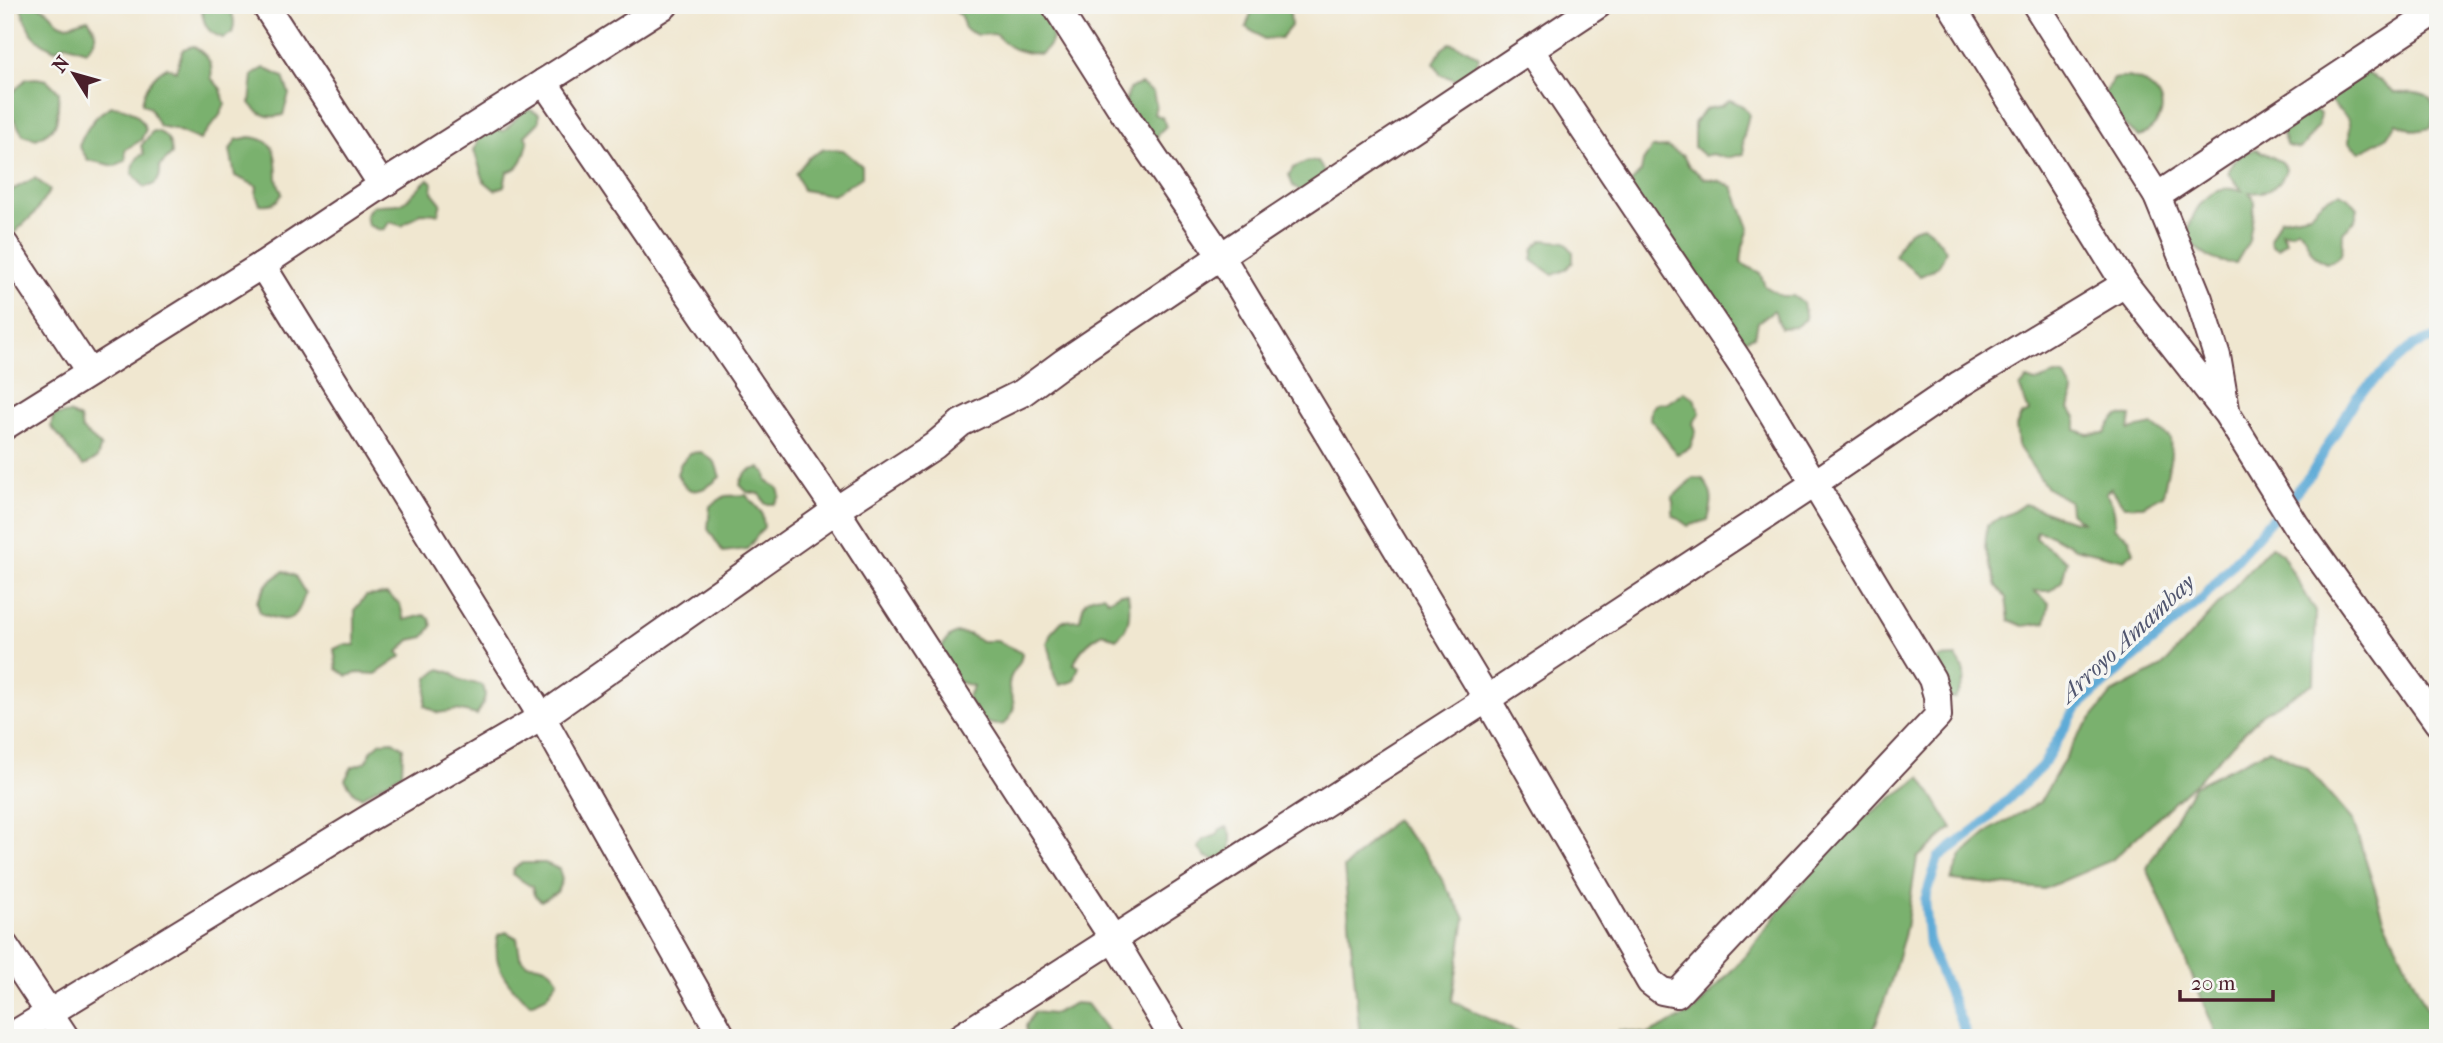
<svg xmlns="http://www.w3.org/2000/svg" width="2443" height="1043" viewBox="0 0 2443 1043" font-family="'IM FELL French Canon',serif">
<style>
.forest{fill:#7ab16e;stroke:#62684c;stroke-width:2}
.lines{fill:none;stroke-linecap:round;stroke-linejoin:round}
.stream{stroke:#5eabd7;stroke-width:10}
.minor-casing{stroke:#633d44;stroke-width:30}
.minor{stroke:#fff;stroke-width:26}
.labels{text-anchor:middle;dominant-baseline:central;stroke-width:7;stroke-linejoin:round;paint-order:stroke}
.water-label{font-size:24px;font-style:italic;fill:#525770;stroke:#f6f6f2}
</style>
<rect width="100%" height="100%" fill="#f6f6f2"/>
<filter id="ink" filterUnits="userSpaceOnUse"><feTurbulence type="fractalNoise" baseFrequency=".0143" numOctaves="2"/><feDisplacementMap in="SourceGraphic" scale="14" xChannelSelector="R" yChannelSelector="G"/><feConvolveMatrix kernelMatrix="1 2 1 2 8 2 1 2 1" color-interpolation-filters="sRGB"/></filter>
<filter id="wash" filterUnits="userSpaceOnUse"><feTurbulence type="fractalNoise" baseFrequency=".00686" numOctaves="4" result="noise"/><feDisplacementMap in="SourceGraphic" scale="28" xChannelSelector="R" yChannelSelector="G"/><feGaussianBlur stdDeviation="1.57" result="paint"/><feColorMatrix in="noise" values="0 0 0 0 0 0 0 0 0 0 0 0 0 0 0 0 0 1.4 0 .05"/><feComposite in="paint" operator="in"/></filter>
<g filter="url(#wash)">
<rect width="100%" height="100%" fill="#f0e7d0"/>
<g class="forest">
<path d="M 27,5 C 55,5 51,24 66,25 C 73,25 81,20 88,19 C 98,31 98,40 86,51 L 65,44 L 55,50 C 33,40 28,31 21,8 Z"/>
<path d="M 208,5 L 225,5 C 234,14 236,21 232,33 L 223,38 C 208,33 204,26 202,11 Z"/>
<path d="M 948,5 L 1036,5 C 1052,20 1061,38 1041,54 C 1022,53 1008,50 996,34 L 977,35 L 965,29 L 961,16 Z"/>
<polygon points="1254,5 1283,5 1290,13 1291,26 1281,38 1264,39 1246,27"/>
<polygon points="1450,43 1467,49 1479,57 1473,74 1460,82 1440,74 1434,63 1442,49"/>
<path d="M 193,46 C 206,54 214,62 211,78 L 221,89 L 225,104 L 220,115 L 200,140 L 174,129 L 159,126 L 150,108 L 142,103 C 144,88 154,74 167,67 L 176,71 L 183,49 Z"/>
<path d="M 264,68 L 283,77 L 289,94 L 283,115 C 268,119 259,115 250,103 L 253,75 Z"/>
<path d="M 2366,73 L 2381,80 L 2394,93 C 2420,92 2443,91 2431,128 L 2415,131 L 2397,123 L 2388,136 L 2360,152 L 2349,143 C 2349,136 2351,125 2347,118 C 2341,110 2336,112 2331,99 L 2345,80 Z"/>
<path d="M 2129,77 C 2167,86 2174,119 2139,137 L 2123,124 L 2104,94 L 2113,79 Z"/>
<path d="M 36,78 L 47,80 L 59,92 C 56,119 63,126 36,139 L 23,135 L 12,116 L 5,121 L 5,91 L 14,91 L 26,79 Z"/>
<path d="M 1141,84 L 1153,92 L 1156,105 L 1154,114 L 1162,117 L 1166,126 L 1159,133 L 1154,146 L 1125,102 C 1127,91 1129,87 1141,84 Z"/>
<polygon points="1730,100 1741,105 1749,114 1743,140 1744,154 1726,158 1712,154 1704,156 1694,147 1694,123 1706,109 1721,106"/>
<polygon points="2307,104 2320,114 2318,127 2300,149 2287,146 2282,134 2281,123"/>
<path d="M 112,106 C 129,107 139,113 146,129 L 141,140 L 125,150 L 126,160 L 115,166 L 88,160 L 79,146 C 86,129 95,114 112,106 Z"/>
<path d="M 524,110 L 531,110 L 539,114 L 539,122 L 525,136 L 528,142 C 525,155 522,169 507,172 L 504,186 L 495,190 L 484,181 L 474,150 L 479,138 L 493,129 L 504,131 Z"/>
<path d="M 153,131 C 166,132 171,141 172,154 L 160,166 C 161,179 157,186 144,187 L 132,173 L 133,165 L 139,156 L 144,154 L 141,146 Z"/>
<path d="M 250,137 C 278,140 276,156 277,178 C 277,184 281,188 282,194 C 277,203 271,205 260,204 L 256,195 L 257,186 L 235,176 L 230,150 L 236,140 Z"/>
<polygon points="1667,147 1683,156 1689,166 1704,178 1720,181 1733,187 1749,228 1743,247 1741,263 1760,273 1765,286 1782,296 1793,296 1803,303 1806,319 1795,327 1781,328 1774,310 1758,322 1755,336 1738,342 1703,296 1702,280 1677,268 1624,190 1641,172 1643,161 1652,148"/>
<polygon points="824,149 843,150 862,166 862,177 833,195 803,190 796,174 808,158"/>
<path d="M 2256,149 L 2282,162 L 2286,169 C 2281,186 2266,195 2249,192 L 2255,202 L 2249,241 L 2236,263 C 2214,263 2201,255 2187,238 C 2192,208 2209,183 2242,190 L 2228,173 C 2234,159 2241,153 2256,149 Z"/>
<polygon points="1308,161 1318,162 1324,171 1324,184 1305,193 1293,186 1289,175 1293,168"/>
<polygon points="35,178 50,190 35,213 12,235 5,234 5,190 10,191"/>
<path d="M 428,179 L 433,183 L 432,192 L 441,203 L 438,214 L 421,213 L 402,226 L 390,222 L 384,229 L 380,230 L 368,225 L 366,215 L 372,206 C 379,204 398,205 402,203 C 412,197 419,186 428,179 Z"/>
<path d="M 2340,193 L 2350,199 L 2358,208 L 2355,220 L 2343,233 C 2342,251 2346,257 2326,263 C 2304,252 2311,240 2298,228 L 2291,233 L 2281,232 L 2286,241 L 2278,249 L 2272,246 L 2270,239 L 2280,219 L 2310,214 C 2318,203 2326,198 2340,193 Z"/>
<path d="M 1924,226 L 1933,233 L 1946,250 C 1941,265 1936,270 1920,276 L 1895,256 C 1902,239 1905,229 1924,226 Z"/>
<polygon points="1542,240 1565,242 1573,252 1573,262 1565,270 1553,275 1532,260 1534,248"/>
<path d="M 2055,375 L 2065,376 L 2073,392 L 2069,409 L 2076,417 L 2076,430 L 2087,434 L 2106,433 C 2111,418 2116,415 2131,416 L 2129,430 L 2152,425 L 2170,438 L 2171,455 L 2163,495 L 2143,506 L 2124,506 L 2111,488 L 2106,493 C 2114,505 2116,513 2114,528 L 2129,538 L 2134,552 L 2124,560 L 2075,548 L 2051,535 L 2037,531 L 2035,538 L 2067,561 L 2062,581 L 2050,591 L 2034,591 L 2049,603 L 2045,623 L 2023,626 L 2009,620 L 2006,598 L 1997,586 L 1985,548 L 1987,525 C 2000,517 2012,514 2024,504 C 2043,509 2062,520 2082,522 L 2070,512 L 2069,501 L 2047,488 L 2018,446 L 2016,426 L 2021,416 L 2029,412 L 2020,388 L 2027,379 L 2035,382 Z"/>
<path d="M 1684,392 L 1694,398 L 1700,413 L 1693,423 L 1696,431 L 1690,448 L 1677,454 C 1666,442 1663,430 1650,420 L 1651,409 L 1657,403 L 1667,403 Z"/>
<path d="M 69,413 L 80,419 L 82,430 L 101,446 L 97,458 L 84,466 C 70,455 64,439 51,427 L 53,416 Z"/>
<path d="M 701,452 L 715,462 L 720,477 C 703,492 689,499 677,474 L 681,463 L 690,453 Z"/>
<path d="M 760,468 L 766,473 L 767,481 L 778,488 L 780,496 L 774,504 L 765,504 L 760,494 L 747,492 L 740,485 C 742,475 749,469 760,468 Z"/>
<path d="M 1693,478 L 1703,479 C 1714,494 1713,502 1708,520 L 1688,526 L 1673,515 L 1673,497 Z"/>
<polygon points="746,495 762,513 764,527 747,549 723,552 708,529 710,506 725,496"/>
<polygon points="2271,546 2282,554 2316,612 2314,683 2262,714 2198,780 2112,860 2044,889 1951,880 1961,856 1992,829 2040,802 2077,737 2112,693 2162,667"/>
<path d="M 284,571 L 295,576 L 305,593 C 297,623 288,624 260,613 L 257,602 L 267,584 Z"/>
<path d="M 1120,593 L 1128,594 C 1131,611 1131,629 1116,639 L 1103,633 C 1090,640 1079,650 1074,664 L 1079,666 L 1074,681 L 1060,685 C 1048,672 1056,658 1047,644 L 1051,633 L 1062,621 L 1080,620 C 1083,603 1084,596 1103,595 L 1108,600 Z"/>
<polygon points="387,594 400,604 404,620 424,615 430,619 432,626 424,637 410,640 398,652 402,656 376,674 358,673 347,676 337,669 334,649 343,645 355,645 355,609 366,596"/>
<path d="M 958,633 L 968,634 L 981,641 L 997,641 L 1022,653 C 1022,665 1013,669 1010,679 C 1004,699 1025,699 1005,724 C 982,728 979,715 967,698 L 973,686 L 958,682 L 940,651 C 945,642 948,635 958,633 Z"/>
<path d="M 1956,657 C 1968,672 1966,683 1955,698 L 1942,698 L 1929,674 L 1939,658 Z"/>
<path d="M 440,669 L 452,673 L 460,680 L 482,685 C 489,696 482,704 477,715 L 457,710 L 438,713 L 425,706 L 428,678 Z"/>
<polygon points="393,741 403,748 402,773 361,797 354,793 345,780 352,767 366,762 372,750 381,742"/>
<polygon points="2269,749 2307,768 2353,821 2385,921 2438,1032 2438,1038 2218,1038 2147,868 2194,786"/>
<polygon points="1921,777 1952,828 1917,858 1906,928 1891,982 1871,1038 1618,1038 1619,1030 1648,1034 1693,1012 1746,955 1783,906 1845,832"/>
<polygon points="1394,820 1426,853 1465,918 1452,1001 1529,1038 1360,1038 1344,868"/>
<polygon points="1227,827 1231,834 1231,853 1224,862 1206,857 1198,848 1203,840 1217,835 1220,829"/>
<polygon points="523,863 545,863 559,869 562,880 557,892 541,901 534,895 532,887 512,874 514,868"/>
<path d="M 506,932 L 517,938 L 520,956 L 527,964 C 542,964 551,967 558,980 L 546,997 L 531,1004 C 508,987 490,965 498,935 Z"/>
<polygon points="1075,1003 1087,1004 1113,1038 1027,1038 1026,1026 1034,1012 1053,1014"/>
</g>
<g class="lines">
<polyline class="stream" points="1968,1038 1929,945 1925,900 1938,858 1983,824 2042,766 2077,707 2202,599 2312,473 2357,396 2414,345 2438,337"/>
</g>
</g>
<g filter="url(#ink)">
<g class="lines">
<g class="minor-casing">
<g id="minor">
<polyline points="265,5 382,185"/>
<polyline points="1055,5 1127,118 1221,256 1487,699 1650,982 1662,991 1677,994 1938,716 1937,696 1932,679 1755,385 1531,51"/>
<polyline points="1951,5 2125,284 2227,414 2295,524 2438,723"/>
<polyline points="2036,5 2157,196 2199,299 2217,356 2226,409"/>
<polyline points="544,82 836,510 1114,940 1173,1038"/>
<polyline points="2157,196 2438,10"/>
<polyline points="5,245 89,372"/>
<polyline points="262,265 542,717 723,1038"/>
<polyline points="5,426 262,265 382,185 665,5"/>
<polyline points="5,946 66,1038"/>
<polyline points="8,1038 369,818 542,717 836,510 934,446 961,423 1022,393 1064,362 1221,256 1598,5"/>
<polyline points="959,1038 1487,699 1815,483 1960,384 2125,284"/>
</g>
</g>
<use href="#minor" class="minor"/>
</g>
</g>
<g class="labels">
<g class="water-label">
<text transform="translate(2127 638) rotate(-43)">Arroyo Amambay</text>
</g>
</g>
<rect width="2443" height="1043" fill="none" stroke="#f6f6f2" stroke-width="28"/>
<g transform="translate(74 74) rotate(307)" stroke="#f6f6f2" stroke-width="5" paint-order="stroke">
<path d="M0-5L12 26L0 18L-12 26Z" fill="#4a1f2b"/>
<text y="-10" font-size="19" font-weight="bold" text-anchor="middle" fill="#4a1f2b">N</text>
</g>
<path d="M2180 990v10h93v-10" fill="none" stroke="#4a1f2b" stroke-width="3.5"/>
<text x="2191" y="990" font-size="21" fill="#4a1f2b" stroke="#f6f6f2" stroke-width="5" paint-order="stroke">20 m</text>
</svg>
